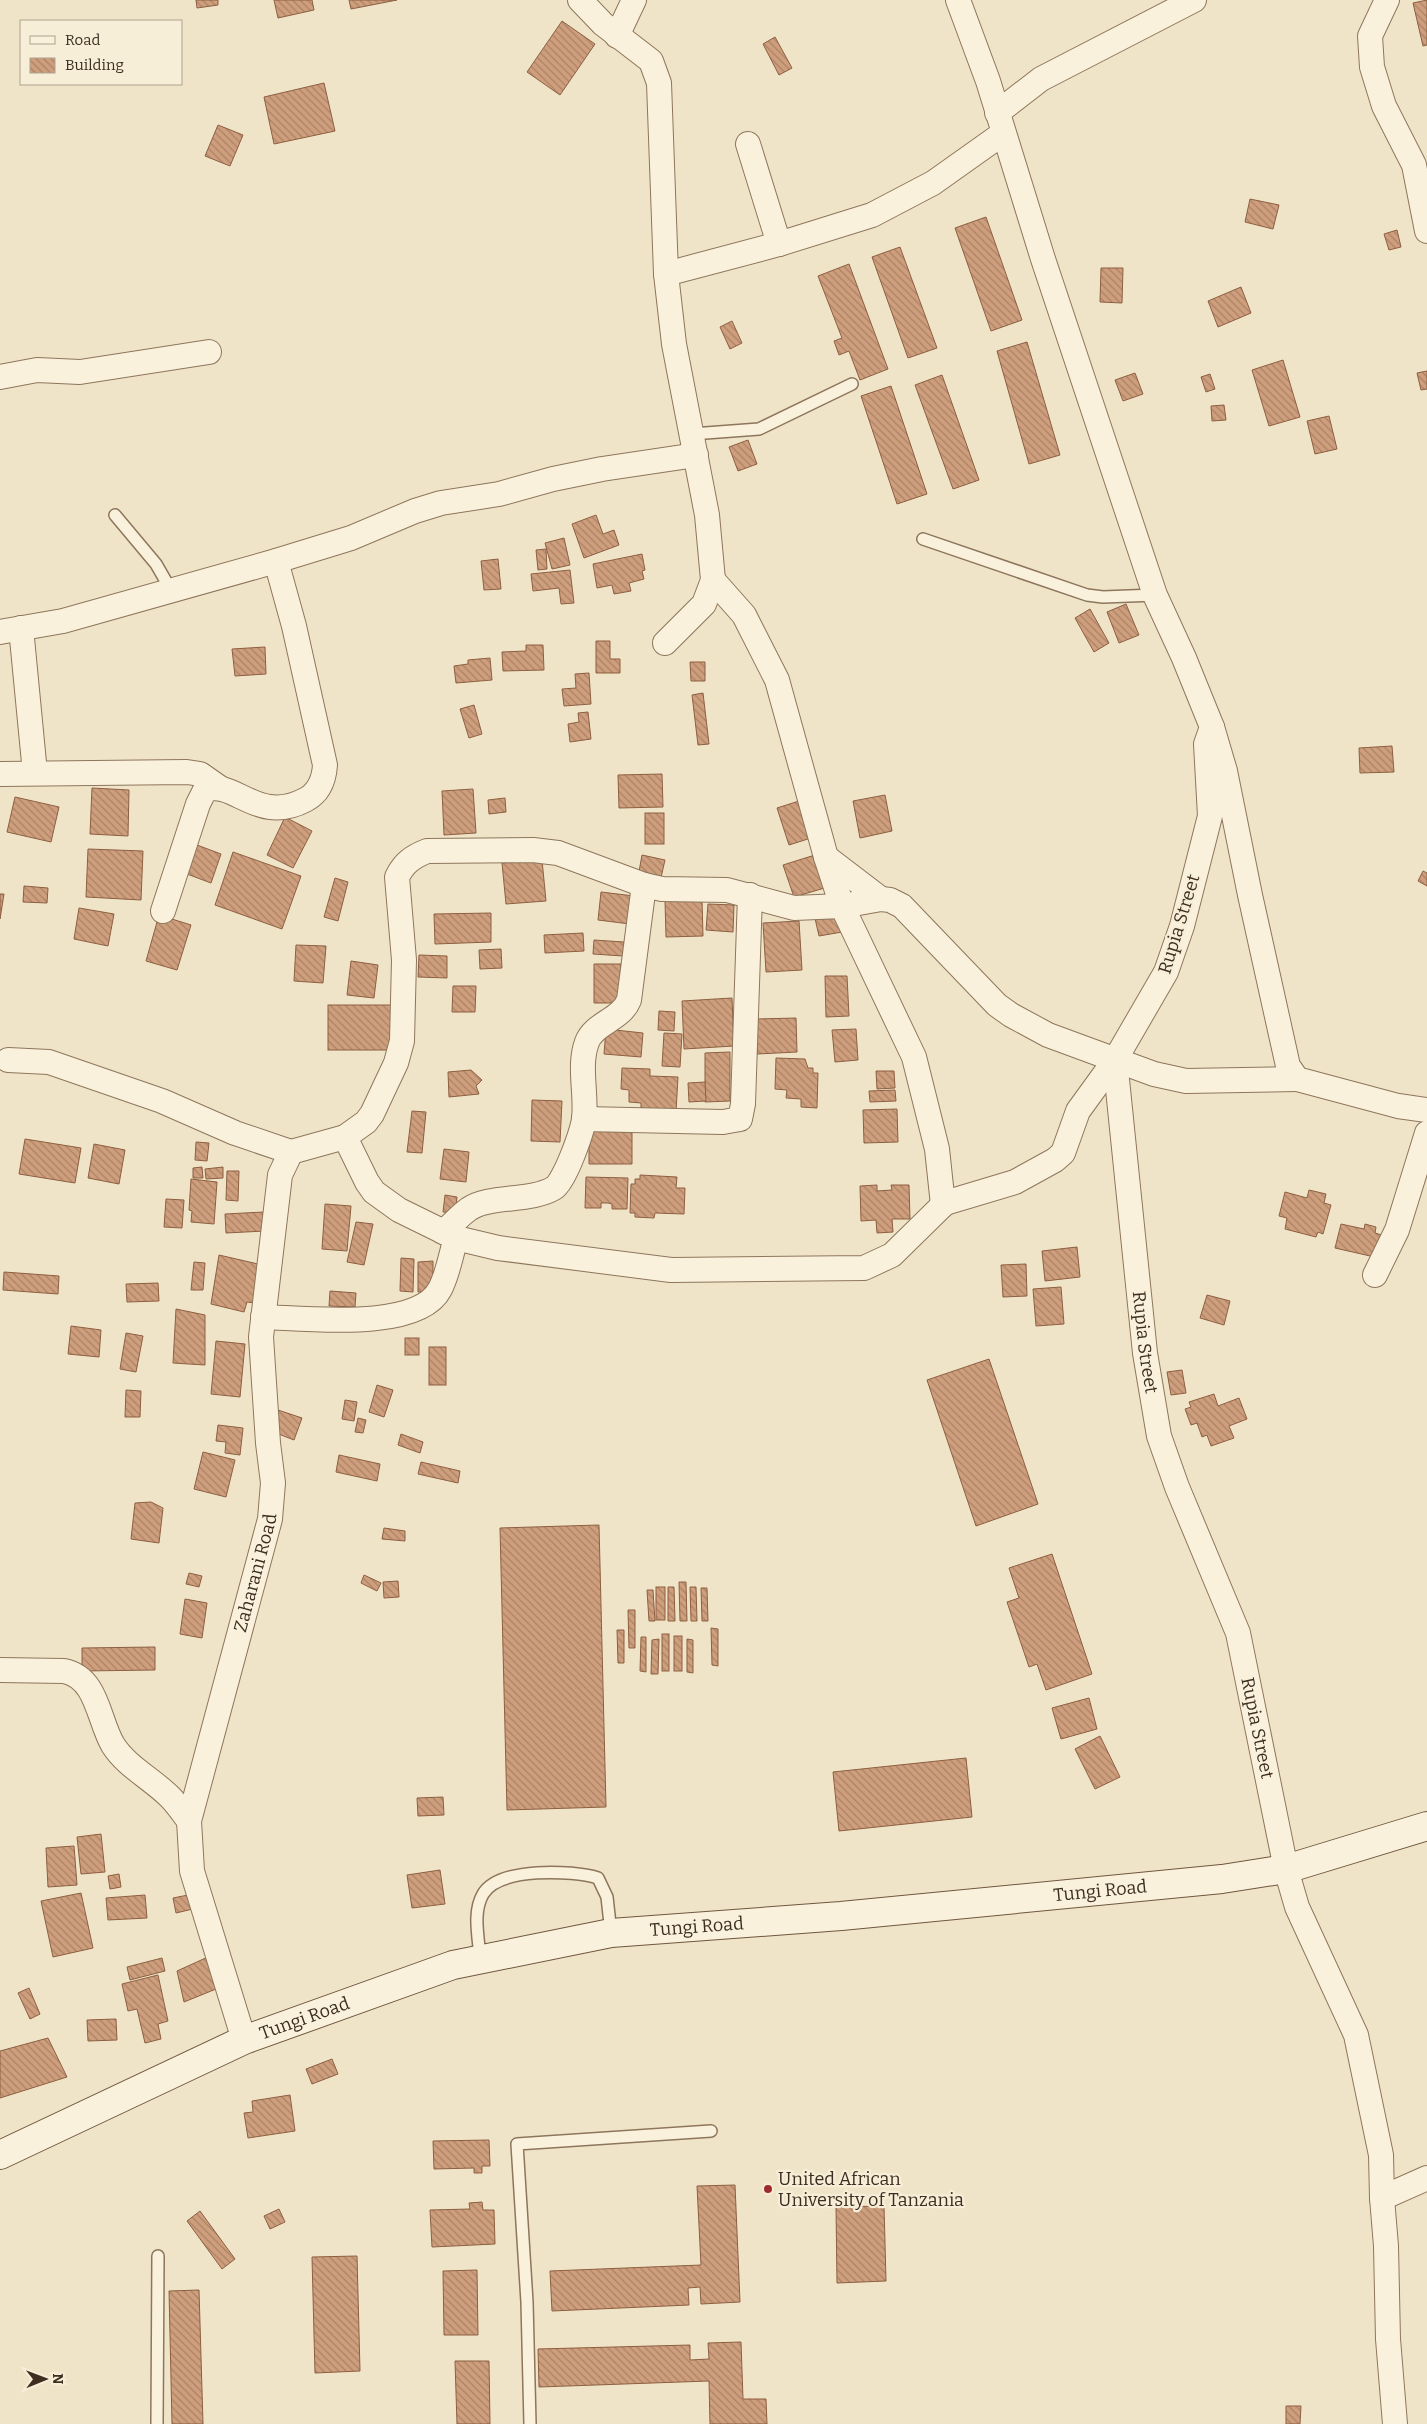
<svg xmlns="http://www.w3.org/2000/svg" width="1427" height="2424" viewBox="0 0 1427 2424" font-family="Bitter,serif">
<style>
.building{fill:url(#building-back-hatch);stroke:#8d5f41}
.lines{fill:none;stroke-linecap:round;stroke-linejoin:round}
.lane-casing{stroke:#8d765c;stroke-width:14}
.street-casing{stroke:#8d765c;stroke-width:26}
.secondary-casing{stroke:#6f573f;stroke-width:30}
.lane{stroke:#faf1dc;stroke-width:11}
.street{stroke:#faf1dc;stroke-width:24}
.secondary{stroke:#faf1dc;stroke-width:28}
.poi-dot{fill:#9e2a2b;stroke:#f7eed8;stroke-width:2}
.labels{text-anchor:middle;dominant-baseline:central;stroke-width:4.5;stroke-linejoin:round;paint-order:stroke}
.street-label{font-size:18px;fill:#3d2e20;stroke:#f7eed8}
.poi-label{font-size:18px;fill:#3d2e20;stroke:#f7eed8;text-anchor:start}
</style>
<defs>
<pattern id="building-back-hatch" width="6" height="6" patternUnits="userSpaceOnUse" patternTransform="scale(1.25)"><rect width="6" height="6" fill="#cf9f7d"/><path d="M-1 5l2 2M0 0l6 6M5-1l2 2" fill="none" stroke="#a98266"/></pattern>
</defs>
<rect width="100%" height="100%" fill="#f0e4c8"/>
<g class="building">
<polygon points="196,0 218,0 218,5 197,8"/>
<polygon points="274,0 312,0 314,10 278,18"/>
<polygon points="349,0 397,0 351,9"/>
<polygon points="1427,0 1427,45 1423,46 1413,3"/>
<polygon points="562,21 595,44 560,95 527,72"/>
<polygon points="775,37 792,68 779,75 763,44"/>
<polygon points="324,83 335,131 274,144 264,97"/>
<polygon points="218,125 243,135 230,166 205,156"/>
<polygon points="1250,199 1279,205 1273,229 1245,222"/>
<polygon points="986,217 1022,320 991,331 955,228"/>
<polygon points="1397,230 1401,247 1389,250 1384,234"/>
<polygon points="900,247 937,348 908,358 872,257"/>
<polygon points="849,264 888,369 860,380 849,351 839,355 834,341 842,338 818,276"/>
<polygon points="1101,268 1123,268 1122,303 1100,302"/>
<polygon points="1241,287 1251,313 1218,327 1208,301"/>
<polygon points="732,321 742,343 730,349 720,327"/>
<polygon points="1027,342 1060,455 1029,464 997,351"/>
<polygon points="1283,360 1300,417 1269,426 1252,370"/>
<polygon points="1427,371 1427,389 1421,390 1417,373"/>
<polygon points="1135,373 1143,394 1123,401 1115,380"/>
<polygon points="1210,374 1215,389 1206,392 1201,377"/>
<polygon points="942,375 979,480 953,489 915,385"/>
<polygon points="891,386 927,494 897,504 861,396"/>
<polygon points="1224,405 1226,420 1212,421 1211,406"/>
<polygon points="1329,416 1337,449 1315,454 1307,421"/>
<polygon points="748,440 757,464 738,471 729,447"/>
<polygon points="596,515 603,534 614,530 619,545 584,558 572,524"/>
<polygon points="564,538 570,565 552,569 545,543"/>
<polygon points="546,549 547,569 538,570 536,550"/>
<polygon points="642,554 645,570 642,571 644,579 629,583 631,591 614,594 612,585 597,588 593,564"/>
<polygon points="498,559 501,589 484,590 481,561"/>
<polygon points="570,570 574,603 561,604 559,588 533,591 531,574"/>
<polygon points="1126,604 1139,635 1119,643 1107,612"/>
<polygon points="1090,609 1109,643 1094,652 1075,618"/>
<polygon points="596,641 610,641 610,659 620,659 620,673 596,673"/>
<polygon points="526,645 543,645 544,670 503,671 502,652 526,651"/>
<polygon points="265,647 266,674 235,676 232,649"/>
<polygon points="490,658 492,680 456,683 454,666 468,664 468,660"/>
<polygon points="690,662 705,662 705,681 691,681"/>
<polygon points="589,673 591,704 564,706 562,689 576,688 575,674"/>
<polygon points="703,693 709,744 698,745 692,695"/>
<polygon points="474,705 482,734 469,738 460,709"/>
<polygon points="588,712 591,739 570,742 568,724 579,722 578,713"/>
<polygon points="1392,746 1394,772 1360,773 1359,748"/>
<polygon points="662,774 663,807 619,808 618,775"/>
<polygon points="92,788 129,790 128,836 90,834"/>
<polygon points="473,789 476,833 444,835 442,791"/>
<polygon points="885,795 892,831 860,838 853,801"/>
<polygon points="15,797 59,807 51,842 7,832"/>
<polygon points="505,798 506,812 489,814 488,800"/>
<polygon points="799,801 811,838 789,845 777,808"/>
<rect x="645" y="813" width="19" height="31"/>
<polygon points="285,817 312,831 293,868 267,855"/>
<polygon points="197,845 221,854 211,883 187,874"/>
<polygon points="88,849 143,851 141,900 86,897"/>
<polygon points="233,852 301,876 282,929 215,905"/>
<polygon points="818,854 828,887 794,897 783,865"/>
<polygon points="642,855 665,860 660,882 638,877"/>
<polygon points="542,860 546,901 506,904 502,863"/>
<polygon points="1423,871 1427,873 1427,886 1418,881"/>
<polygon points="335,878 348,882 338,921 324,917"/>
<polygon points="24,886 48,888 47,903 23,902"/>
<polygon points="601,892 634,896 630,924 598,920"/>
<polygon points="0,894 4,894 0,919"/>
<polygon points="702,900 703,936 666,937 665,901"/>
<polygon points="708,904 734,905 733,932 706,930"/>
<polygon points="79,908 114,914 108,946 74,939"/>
<polygon points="838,910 842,932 819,936 814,914"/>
<polygon points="491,913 491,942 435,944 434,914"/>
<polygon points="159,915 191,925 177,970 146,961"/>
<polygon points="799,921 802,970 766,972 763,923"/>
<polygon points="583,933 584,951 545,953 544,935"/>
<polygon points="594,940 624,942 623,956 593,954"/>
<polygon points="296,945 326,946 323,983 294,981"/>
<polygon points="501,949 502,968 480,969 479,950"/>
<polygon points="419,955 447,956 447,978 418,977"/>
<polygon points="351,961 378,965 374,998 347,995"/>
<polygon points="594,964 621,964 622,1003 594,1003"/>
<polygon points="825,976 847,976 849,1016 826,1017"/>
<polygon points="453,986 476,986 475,1012 452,1012"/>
<polygon points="732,998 734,1046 684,1049 682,1001"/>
<rect x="328" y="1005" width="64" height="45"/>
<polygon points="659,1011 675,1012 674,1031 658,1030"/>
<polygon points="796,1018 797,1052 757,1054 756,1019"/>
<polygon points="606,1029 643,1033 641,1057 604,1054"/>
<polygon points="856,1029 858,1060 835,1062 832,1030"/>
<polygon points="664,1033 682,1034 680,1067 662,1066"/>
<polygon points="730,1052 730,1101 705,1102 705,1053"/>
<polygon points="776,1058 805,1059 808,1068 813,1068 813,1073 818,1073 817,1108 801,1107 801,1099 786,1098 787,1090 775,1089"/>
<polygon points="622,1068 650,1069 650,1076 678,1077 676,1112 641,1110 641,1103 629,1102 629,1090 621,1089"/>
<polygon points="471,1070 482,1080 476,1086 479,1094 449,1097 448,1072"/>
<polygon points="876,1071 894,1071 895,1088 877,1089"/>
<polygon points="705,1082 706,1101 689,1102 688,1083"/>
<polygon points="895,1090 896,1101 870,1102 869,1091"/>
<polygon points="532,1100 562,1101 560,1142 531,1141"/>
<polygon points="897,1109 898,1142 864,1143 863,1110"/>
<polygon points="412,1111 426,1112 422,1153 407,1152"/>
<polygon points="621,1125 621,1132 632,1132 632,1164 589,1164 589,1132 593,1128"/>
<polygon points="25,1139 81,1148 75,1183 19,1174"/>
<polygon points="196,1142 209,1143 207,1161 195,1160"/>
<polygon points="94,1144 125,1150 119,1184 88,1178"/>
<polygon points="444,1149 469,1152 466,1182 440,1179"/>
<polygon points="202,1167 203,1178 193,1178 193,1168"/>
<polygon points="223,1167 223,1178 206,1179 205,1169"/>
<polygon points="227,1171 239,1171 238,1201 226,1200"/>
<polygon points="640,1175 677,1177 676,1188 685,1188 684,1214 655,1213 654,1218 635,1217 635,1213 630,1213 631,1184 635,1184 635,1179 640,1179"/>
<polygon points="586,1177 628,1178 627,1209 612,1209 612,1204 608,1203 601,1203 601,1208 585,1208"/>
<polygon points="191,1179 217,1182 214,1224 191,1222 192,1211 189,1210"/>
<polygon points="877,1185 877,1191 892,1190 891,1185 909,1185 910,1219 892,1219 893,1232 877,1233 876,1220 861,1221 860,1186"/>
<polygon points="1309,1190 1326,1194 1324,1203 1331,1205 1323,1234 1318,1232 1316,1237 1285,1229 1287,1218 1279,1216 1285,1192 1307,1198"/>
<polygon points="445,1195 457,1197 455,1213 443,1212"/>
<polygon points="166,1199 184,1200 182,1228 164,1227"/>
<polygon points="325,1204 351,1206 347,1251 322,1249"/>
<polygon points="264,1212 265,1231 226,1233 225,1214"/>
<polygon points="356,1222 373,1224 364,1265 347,1262"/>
<polygon points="1341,1224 1364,1229 1365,1224 1376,1227 1375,1233 1385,1236 1379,1258 1335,1248"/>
<polygon points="1077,1247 1080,1277 1045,1281 1042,1251"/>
<polygon points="219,1255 258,1264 255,1303 247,1302 244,1312 211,1304"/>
<polygon points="401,1258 414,1259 413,1292 400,1291"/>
<polygon points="433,1261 433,1292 418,1292 418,1262"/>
<polygon points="194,1262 205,1263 203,1290 191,1290"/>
<polygon points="1026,1264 1027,1296 1003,1297 1001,1265"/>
<polygon points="4,1272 59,1276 58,1294 3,1290"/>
<polygon points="158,1283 159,1301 127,1302 126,1284"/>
<polygon points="1061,1287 1064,1324 1036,1326 1033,1289"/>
<polygon points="330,1291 356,1293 355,1307 329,1306"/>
<polygon points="1207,1295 1230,1301 1224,1325 1200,1318"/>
<polygon points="176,1309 205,1315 205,1365 173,1363"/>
<polygon points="71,1326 101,1330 99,1357 68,1354"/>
<polygon points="126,1333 143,1336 136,1372 120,1369"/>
<rect x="405" y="1338" width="14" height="17"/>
<polygon points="216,1341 245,1344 240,1397 211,1394"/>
<rect x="429" y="1347" width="17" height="38"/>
<polygon points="989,1359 1038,1504 976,1526 927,1380"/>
<polygon points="1182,1370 1186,1393 1171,1395 1167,1372"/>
<polygon points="377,1385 393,1390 384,1417 369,1412"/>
<polygon points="126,1390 141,1391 140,1417 125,1417"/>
<polygon points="1214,1394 1218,1406 1239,1398 1247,1419 1229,1426 1234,1438 1211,1446 1207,1435 1202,1437 1197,1423 1191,1425 1185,1409 1191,1407 1189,1402"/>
<polygon points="345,1400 357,1402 354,1421 342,1419"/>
<polygon points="278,1410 302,1418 294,1440 271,1431"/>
<polygon points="358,1418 366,1420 363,1433 355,1432"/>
<polygon points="218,1425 243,1428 240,1455 225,1453 226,1442 216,1441"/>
<polygon points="401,1434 423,1442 420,1453 398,1445"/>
<polygon points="203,1452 235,1460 226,1497 194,1489"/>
<polygon points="339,1455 380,1464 377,1481 336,1472"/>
<polygon points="421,1462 460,1471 458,1483 418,1474"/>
<polygon points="151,1502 163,1508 159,1543 131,1539 135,1503"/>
<polygon points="599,1525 606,1807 507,1810 500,1528"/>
<polygon points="384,1528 405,1531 405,1541 382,1539"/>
<polygon points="1052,1554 1092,1674 1046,1690 1037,1664 1029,1667 1007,1602 1019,1598 1009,1568"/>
<polygon points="189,1573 202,1576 199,1587 186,1584"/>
<polygon points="364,1575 381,1583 377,1591 361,1583"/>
<polygon points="398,1581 399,1597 384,1598 383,1582"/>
<polygon points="679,1582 686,1582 687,1621 680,1621"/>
<rect x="656" y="1587" width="9" height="33"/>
<polygon points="668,1587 674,1587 675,1621 668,1621"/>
<polygon points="690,1587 696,1587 697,1621 691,1621"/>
<polygon points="701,1588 707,1588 708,1621 702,1621"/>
<polygon points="647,1590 653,1590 655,1621 649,1621"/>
<polygon points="185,1599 207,1603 202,1638 180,1634"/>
<polygon points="628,1610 635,1610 635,1648 629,1648"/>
<polygon points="711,1628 718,1629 718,1666 712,1665"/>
<polygon points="617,1630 624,1630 624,1663 618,1663"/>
<rect x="662" y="1634" width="7" height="37"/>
<rect x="674" y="1636" width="8" height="35"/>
<polygon points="641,1637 646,1637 646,1672 640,1671"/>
<polygon points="659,1639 658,1674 651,1674 652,1640"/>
<polygon points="687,1639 693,1640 693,1673 687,1672"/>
<polygon points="155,1647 155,1670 82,1671 82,1648"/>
<polygon points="1089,1698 1097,1729 1061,1739 1052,1708"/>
<polygon points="1100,1736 1120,1777 1095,1789 1075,1749"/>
<polygon points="966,1758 972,1817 839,1831 833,1772"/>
<polygon points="443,1797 444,1815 418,1816 417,1798"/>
<polygon points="101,1834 105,1872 81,1874 77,1837"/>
<polygon points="74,1846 77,1885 48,1887 46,1848"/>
<polygon points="440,1870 445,1904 412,1908 407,1875"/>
<polygon points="119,1874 121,1887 110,1889 108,1876"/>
<polygon points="81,1893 93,1948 53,1957 41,1901"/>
<polygon points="193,1894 197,1908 176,1913 173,1898"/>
<polygon points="145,1895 147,1918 108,1920 106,1898"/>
<polygon points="210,1956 221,1987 184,2002 177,1971"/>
<polygon points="162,1958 165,1971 130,1980 127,1967"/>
<polygon points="158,1975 168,2021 158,2024 161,2039 145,2043 137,2009 128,2011 122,1984"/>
<polygon points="29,1988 40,2014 30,2019 18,1993"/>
<polygon points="116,2019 117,2040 88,2041 87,2020"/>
<polygon points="48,2038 67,2077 0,2098 0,2051"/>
<polygon points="332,2059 338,2074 312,2084 306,2069"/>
<polygon points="290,2095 295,2131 248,2138 244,2113 253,2112 252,2101"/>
<polygon points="489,2140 490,2166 482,2166 482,2173 474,2173 474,2168 434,2169 433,2141"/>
<polygon points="735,2185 740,2302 701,2304 700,2287 688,2288 689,2305 552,2311 550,2271 701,2265 697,2186"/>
<polygon points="482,2202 483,2210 494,2210 495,2244 432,2247 430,2210 470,2209 469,2203"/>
<polygon points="884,2206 886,2281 837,2283 836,2207"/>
<polygon points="279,2209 285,2222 270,2229 264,2216"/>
<polygon points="200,2211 235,2259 222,2269 187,2221"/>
<polygon points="357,2256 360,2371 315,2373 312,2257"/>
<polygon points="477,2270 478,2335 444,2335 443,2271"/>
<polygon points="199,2290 203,2424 172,2424 169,2291"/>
<polygon points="741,2342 743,2399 766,2399 767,2424 710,2424 709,2381 539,2387 538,2349 690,2345 690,2360 709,2359 708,2343"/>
<polygon points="455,2361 489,2361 490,2424 457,2424"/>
<polygon points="1286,2406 1301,2406 1300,2424 1286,2424"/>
</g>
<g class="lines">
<g class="lane-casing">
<g id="lane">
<polyline points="692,434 759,429 852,384"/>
<polyline points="115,515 156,564 171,590"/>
<polyline points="923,539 1087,595 1103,597 1155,595"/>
<path d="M 480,1959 C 479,1938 472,1913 483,1894 C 499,1867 572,1870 598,1878 L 607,1897 L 611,1933"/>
<polyline points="157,2424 158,2256"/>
<polyline points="530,2424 527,2302 517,2144 711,2131"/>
</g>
</g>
<g class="street-casing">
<g id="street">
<polyline points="580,0 603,24 651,61 659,83 666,274 674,344 707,515 713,580 704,604 665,643"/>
<polyline points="958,0 988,81 1043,259 1155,595 1184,658 1212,727 1225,771 1250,895 1288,1066 1297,1079 1398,1106 1427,1110"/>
<polyline points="1387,0 1370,36 1372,67 1384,106 1414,165 1427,231"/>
<polyline points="617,36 634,0"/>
<polyline points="997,113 1041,79 1194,0"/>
<polyline points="748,144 779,244"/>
<polyline points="666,274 779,244 872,215 933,183 1002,134"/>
<polyline points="0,377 37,370 80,372 209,352"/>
<polyline points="713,580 744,615 777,680 826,857 842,906 914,1057 937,1149 943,1205"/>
<polyline points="21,628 35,773"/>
<polyline points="0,632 63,621 276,561 351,538 415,511 441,503 499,494 553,479 602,469 696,455"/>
<path id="s1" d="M 1212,727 L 1206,744 L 1210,816 L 1182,926 L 1166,972 L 1115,1060 L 1145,1353 L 1159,1436 L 1177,1487 L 1238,1633 L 1286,1869 L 1297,1907 L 1356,2035 L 1381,2155 L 1382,2198 L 1386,2246 L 1388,2339 L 1395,2424"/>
<polyline points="0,774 187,772 200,774 220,788"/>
<polyline points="826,857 881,899"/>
<path d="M 163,911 L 198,804 L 205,790 C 235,779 257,825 305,800 C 319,793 324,780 325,765 L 294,626 L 276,561"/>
<polyline points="8,1060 49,1062 162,1101 235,1133 291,1152"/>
<polyline points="584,1119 723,1122 740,1119 743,1104 750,895"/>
<polyline points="345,1137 367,1182 374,1192 399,1210 456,1238 498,1248 671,1270 864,1268 892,1255 945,1203 1015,1182 1055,1160 1063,1153 1078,1111 1115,1060"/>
<path d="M 443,1232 C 452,1225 460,1215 469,1209 C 489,1195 531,1202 554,1188 C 565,1181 582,1132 584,1119 C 587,1094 578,1066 587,1042 C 594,1023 621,1020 629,1000 L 644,885"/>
<polyline points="1375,1275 1397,1230 1427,1133"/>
<path d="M 263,1317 C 304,1318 418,1332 440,1289 C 448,1274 451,1254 456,1238"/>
<path d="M 0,1670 L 64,1671 C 98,1678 98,1720 113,1745 C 126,1766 152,1779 170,1797 C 177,1804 183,1813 189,1821"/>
<path id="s2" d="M 244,2040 L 192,1871 L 189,1821 L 270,1519 L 273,1483 L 268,1443 L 261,1337 L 280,1175 L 291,1152 L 345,1137 L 366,1122 L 372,1114 L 396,1063 L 402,1041 L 404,960 L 397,877 C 404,863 412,857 427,851 L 533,850 L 558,853 L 644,885 L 662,889 L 727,890 L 794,908 L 842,906 L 881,899 L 890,900 L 902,906 L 997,1005 L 1011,1015 L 1048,1035 L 1154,1074 L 1186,1081 L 1297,1079"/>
<polyline points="1382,2198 1427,2178"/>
</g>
</g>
<g class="secondary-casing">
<g id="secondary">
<path id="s3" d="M 0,2155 L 244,2040 L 453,1965 L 611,1933 L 841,1916 L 1222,1879 L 1286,1869 L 1427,1826"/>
</g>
</g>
<use href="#lane" class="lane"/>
<use href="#street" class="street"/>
<use href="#secondary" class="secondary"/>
</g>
<circle class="poi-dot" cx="768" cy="2189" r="5"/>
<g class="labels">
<g class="street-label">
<text transform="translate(1179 924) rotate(-73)">Rupia Street</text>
<text stroke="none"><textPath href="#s1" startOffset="638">Rupia Street</textPath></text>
<text stroke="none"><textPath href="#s2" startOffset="484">Zaharani Road</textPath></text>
<text stroke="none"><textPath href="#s1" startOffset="1042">Rupia Street</textPath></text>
<text stroke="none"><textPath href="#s3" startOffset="1144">Tungi Road</textPath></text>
<text stroke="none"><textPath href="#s3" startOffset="739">Tungi Road</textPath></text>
<text stroke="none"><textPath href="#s3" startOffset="334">Tungi Road</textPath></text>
</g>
<g class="poi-label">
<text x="778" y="2179">United African<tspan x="778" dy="21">University of Tanzania</tspan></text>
</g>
</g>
<rect x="20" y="20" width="162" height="65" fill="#f7eed8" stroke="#ada18e"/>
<rect x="30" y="36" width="25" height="8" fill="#faf1dc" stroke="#ada18e"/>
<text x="65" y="45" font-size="15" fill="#3d2e20">Road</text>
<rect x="30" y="58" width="25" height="15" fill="url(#building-back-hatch)" stroke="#ada18e"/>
<text x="65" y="70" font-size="15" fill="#3d2e20">Building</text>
<g transform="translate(45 2379) rotate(89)" stroke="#f7eed8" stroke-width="4" paint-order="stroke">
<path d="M0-4L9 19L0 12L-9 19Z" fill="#3d2e20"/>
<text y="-8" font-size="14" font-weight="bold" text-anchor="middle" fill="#3d2e20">N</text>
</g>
</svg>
